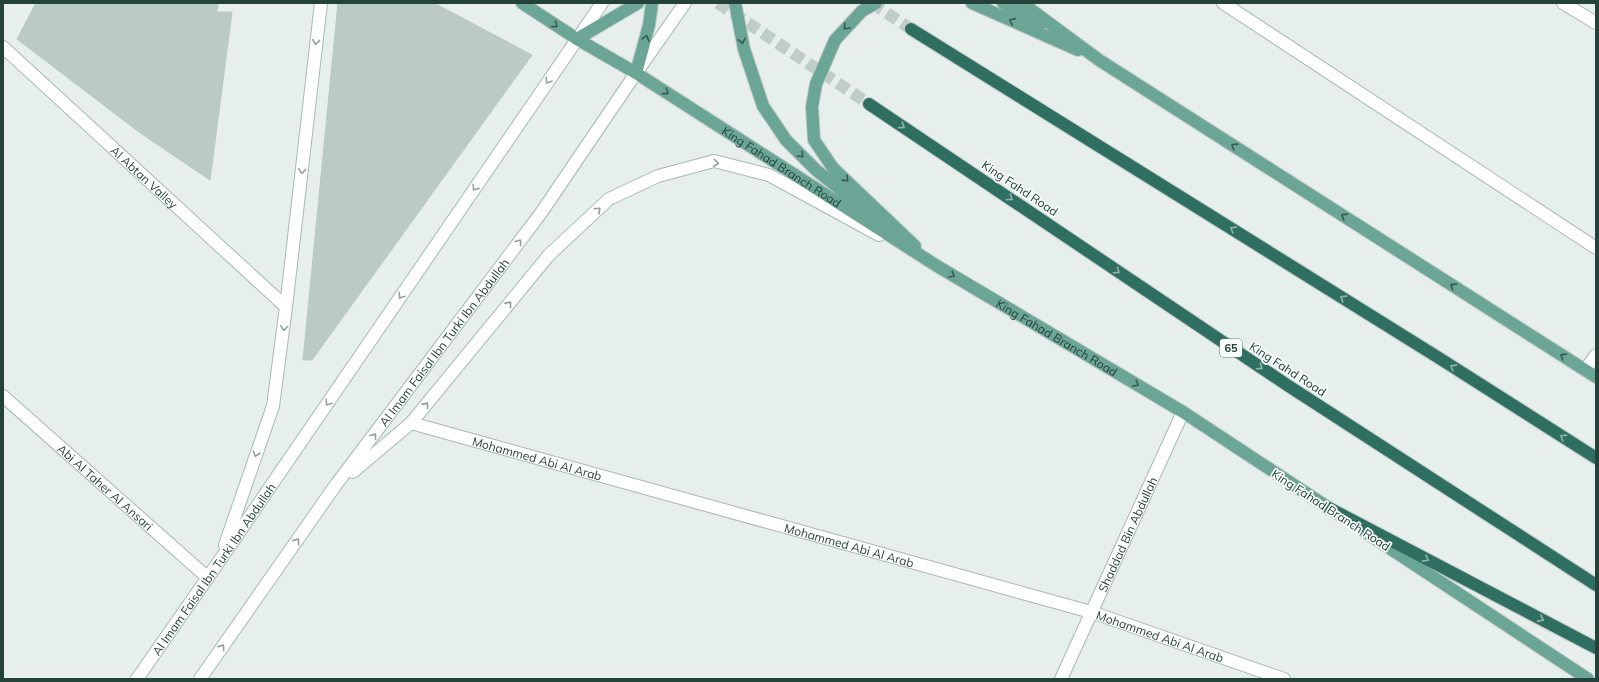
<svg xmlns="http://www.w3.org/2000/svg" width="1599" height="682" viewBox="0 0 1599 682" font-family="Mulish,sans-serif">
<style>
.building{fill:#bbcac4;stroke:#b8c9c2}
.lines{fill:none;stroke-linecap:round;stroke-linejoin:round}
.highway-tunnel{stroke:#bfccc8;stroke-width:12;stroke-dasharray:12 6;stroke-linecap:butt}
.street-casing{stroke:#a8b8b2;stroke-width:14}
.secondary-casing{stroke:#a4bbb3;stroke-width:14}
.primary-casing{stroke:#c2cac8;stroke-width:14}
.highway-casing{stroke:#c2cac8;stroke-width:14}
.street{stroke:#fff;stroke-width:12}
.secondary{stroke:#fff;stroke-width:12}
.primary{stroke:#6aa596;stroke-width:12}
.highway{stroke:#2f6f62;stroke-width:12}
.oneway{stroke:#365b51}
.oneway2{stroke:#92a09c}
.oneway3{stroke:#93b5ae}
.labels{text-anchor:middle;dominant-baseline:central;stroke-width:3.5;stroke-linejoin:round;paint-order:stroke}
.shield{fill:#f7fbf9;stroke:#637a73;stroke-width:1}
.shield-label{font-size:11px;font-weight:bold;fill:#24423a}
.street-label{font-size:12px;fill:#24423a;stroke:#f7fbf9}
</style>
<rect width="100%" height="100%" fill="#e6efeb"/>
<g class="building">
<polygon points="36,3 218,3 217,12 232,12 210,180 139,132 17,39"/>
<polygon points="338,3 434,3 532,55 312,360 303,360"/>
</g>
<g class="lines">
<g class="highway-tunnel">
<polyline points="718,3 869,104"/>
<polyline points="872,3 911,29"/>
</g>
<g class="street-casing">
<g id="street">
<polyline points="1223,3 1596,248"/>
<polyline points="1563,3 1596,23"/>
<path id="s1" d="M 3,47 L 286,307"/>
<path id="s2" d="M 3,396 L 208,578"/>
<path id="s3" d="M 411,423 L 1091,612 L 1284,679"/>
<path id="s4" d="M 1061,679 L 1183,412"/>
</g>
</g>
<g class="secondary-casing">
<g id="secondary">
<polyline points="1585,370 1596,355"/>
<polyline points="353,472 411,423 549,255 609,199 658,176 714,161 769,175 879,235"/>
<polyline points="225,545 273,406 286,307 321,3"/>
<path id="s5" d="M 137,679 L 220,560 L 602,3"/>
<path id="s6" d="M 200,679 L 335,486 L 541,213 L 636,73 L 685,3"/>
</g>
</g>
<g class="primary-casing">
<g id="primary">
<path id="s7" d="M 522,3 L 577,39 L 636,73 L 937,266 L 1183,412 L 1338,514"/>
<polyline points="735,3 744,49 763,106 786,140 816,170 885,225"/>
<polyline points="876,3 862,11 835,40 816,84 812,107 814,140 833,168 915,246"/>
<polyline points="972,3 1078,50"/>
<polyline points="1003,3 1040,24"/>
<polyline points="1022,3 1099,60 1596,377"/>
<polyline points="577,39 638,3"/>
<polyline points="636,73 649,25 652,3"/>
<polyline points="1365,532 1588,679"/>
</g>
</g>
<g class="highway-casing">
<g id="highway">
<polyline points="911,29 1439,358 1596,458"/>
<polyline points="869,104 1287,385 1596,585"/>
<polyline points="1329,508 1596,648"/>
</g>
</g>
<use href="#street" class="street"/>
<use href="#secondary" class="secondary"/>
<use href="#primary" class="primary"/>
<use href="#highway" class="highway"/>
</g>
<defs><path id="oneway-chevron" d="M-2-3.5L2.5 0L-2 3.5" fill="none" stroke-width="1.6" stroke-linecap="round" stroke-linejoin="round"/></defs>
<g class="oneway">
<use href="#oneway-chevron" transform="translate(1012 21) rotate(-156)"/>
<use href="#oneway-chevron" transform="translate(555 25) rotate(34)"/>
<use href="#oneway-chevron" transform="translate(846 27) rotate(133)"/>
<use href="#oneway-chevron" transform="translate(646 38) rotate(-74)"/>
<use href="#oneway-chevron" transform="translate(742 41) rotate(79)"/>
<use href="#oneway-chevron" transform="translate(666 92) rotate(33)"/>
<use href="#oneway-chevron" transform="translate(1234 146) rotate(-147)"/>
<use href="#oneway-chevron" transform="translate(801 155) rotate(45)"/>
<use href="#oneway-chevron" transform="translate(846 179) rotate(44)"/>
<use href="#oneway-chevron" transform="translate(1344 216) rotate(-147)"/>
<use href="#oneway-chevron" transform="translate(952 275) rotate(31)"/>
<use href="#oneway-chevron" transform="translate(1453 286) rotate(-147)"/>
<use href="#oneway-chevron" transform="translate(1563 356) rotate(-147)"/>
<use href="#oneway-chevron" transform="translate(1136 384) rotate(31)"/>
</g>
<g class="oneway2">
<use href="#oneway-chevron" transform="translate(316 42) rotate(96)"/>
<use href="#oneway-chevron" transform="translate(548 81) rotate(124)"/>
<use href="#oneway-chevron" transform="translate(716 163) rotate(5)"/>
<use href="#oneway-chevron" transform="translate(302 171) rotate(96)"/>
<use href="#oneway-chevron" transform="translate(475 188) rotate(124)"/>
<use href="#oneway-chevron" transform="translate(598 210) rotate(-43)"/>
<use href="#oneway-chevron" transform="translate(519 242) rotate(-53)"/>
<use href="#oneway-chevron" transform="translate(401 296) rotate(124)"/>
<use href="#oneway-chevron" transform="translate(509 304) rotate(-51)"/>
<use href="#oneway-chevron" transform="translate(284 328) rotate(98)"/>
<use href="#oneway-chevron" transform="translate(328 403) rotate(124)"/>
<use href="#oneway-chevron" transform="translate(426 405) rotate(-51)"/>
<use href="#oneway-chevron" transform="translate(374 436) rotate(-52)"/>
<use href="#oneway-chevron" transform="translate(256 454) rotate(109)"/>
<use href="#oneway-chevron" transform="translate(297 541) rotate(-55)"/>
<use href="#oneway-chevron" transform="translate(222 647) rotate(-55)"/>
</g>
<g class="oneway3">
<use href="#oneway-chevron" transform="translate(902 126) rotate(34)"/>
<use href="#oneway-chevron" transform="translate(1010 198) rotate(34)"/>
<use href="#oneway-chevron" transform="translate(1233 229) rotate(-148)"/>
<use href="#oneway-chevron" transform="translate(1117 271) rotate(34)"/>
<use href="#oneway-chevron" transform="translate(1343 298) rotate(-148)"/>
<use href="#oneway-chevron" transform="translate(1260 367) rotate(34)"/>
<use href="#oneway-chevron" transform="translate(1453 367) rotate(-148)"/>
<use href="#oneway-chevron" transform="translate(1563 437) rotate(-148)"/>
<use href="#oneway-chevron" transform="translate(1426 559) rotate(28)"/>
<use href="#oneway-chevron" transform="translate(1541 619) rotate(28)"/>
</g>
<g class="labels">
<rect class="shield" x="1220" y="339" width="22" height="18" rx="3"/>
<g class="shield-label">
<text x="1231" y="348">65</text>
</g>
<g class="street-label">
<text stroke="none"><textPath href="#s7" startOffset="307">King Fahad Branch Road</textPath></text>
<text stroke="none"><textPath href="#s1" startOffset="192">Al Abtan Valley</textPath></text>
<text transform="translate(1020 188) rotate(34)">King Fahd Road</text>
<text stroke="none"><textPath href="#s7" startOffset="631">King Fahad Branch Road</textPath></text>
<text stroke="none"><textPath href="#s6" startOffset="416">Al Imam Faisal Ibn Turki Ibn Abdullah</textPath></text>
<text transform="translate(1288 369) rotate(33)">King Fahd Road</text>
<text stroke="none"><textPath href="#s3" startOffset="131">Mohammed Abi Al Arab</textPath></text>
<text stroke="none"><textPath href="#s2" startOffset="137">Abi Al Taher Al Ansari</textPath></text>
<text transform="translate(1331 510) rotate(33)">King Fahad Branch Road</text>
<text stroke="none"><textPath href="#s4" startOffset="159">Shaddad Bin Abdullah</textPath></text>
<text stroke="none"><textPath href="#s3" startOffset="455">Mohammed Abi Al Arab</textPath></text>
<text stroke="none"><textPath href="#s5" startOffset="134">Al Imam Faisal Ibn Turki Ibn Abdullah</textPath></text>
<text stroke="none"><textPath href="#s3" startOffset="779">Mohammed Abi Al Arab</textPath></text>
</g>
</g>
<rect width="1599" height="682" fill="none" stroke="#24423a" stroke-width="8"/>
</svg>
